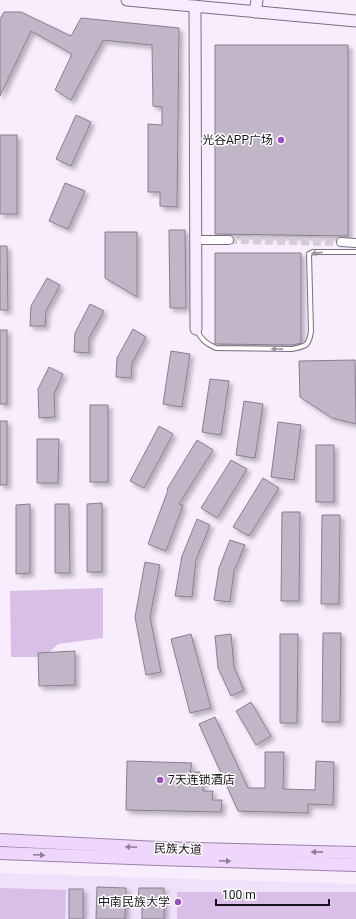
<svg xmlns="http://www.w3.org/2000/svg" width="356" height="919" viewBox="0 0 356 919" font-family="Roboto,'Noto Sans SC',sans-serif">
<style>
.built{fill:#f1e0fa}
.green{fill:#d9bee8}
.building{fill:#c1b5c8;stroke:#897e90;filter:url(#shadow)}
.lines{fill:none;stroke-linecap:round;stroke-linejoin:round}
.street-tunnel{stroke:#d5ccdb;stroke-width:8;stroke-dasharray:8 4;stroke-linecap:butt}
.lane-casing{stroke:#7a6f80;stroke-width:6}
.street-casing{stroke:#7a6f80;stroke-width:10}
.secondary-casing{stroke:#7a6f80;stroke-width:13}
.primary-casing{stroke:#9c81ab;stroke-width:14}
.lane{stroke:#fff;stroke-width:4}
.street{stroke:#fff;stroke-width:8}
.secondary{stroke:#f7ebfd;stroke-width:11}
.primary{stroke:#efd7fb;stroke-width:12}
.oneway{fill:#979598}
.oneway2{fill:#8e7f96}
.poi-dot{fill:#9c4fc0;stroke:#fff;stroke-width:1.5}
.labels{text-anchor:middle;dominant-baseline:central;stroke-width:3;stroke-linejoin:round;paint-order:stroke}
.poi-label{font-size:12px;fill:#17131a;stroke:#fff;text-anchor:end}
.street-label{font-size:12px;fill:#17131a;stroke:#fff}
</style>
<defs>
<filter id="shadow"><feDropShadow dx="3.5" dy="3.5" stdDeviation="2" flood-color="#0004"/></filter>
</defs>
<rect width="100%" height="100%" fill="#f7edfd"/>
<polygon class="built" points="0,873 356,884 356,919 0,919"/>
<g class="green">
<polygon points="103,588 103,638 58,644 44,657 11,657 10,591"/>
<polygon points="0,888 66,890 65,919 0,919"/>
<rect x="177" y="892" width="179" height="27"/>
</g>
<g class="building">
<polygon points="4,12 21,12 71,36 81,18 179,28 177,207 160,206 160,192 148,192 148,124 162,125 162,107 153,106 152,45 103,40 71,100 55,90 72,54 31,31 0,96 0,19"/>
<polygon points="215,45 348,45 348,236 215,234"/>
<polygon points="76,115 91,122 71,166 56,159"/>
<rect x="0" y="135" width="17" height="79"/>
<polygon points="65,183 85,191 68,229 49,221"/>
<polygon points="169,230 185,230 186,308 170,308"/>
<polygon points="105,232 137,232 137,297 105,278"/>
<polygon points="0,246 7,246 8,310 0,310"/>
<polygon points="215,253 301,253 301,343 293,345 215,344"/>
<polygon points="47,278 60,285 46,311 45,326 30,326 31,306"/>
<polygon points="90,304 104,311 89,338 89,353 74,352 75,333"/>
<polygon points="133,329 146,337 132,363 131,378 116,377 117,358"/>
<rect x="0" y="330" width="7" height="74"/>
<polygon points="171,351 190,354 182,407 163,404"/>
<polygon points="355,360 356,424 332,418 300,397 299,361"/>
<polygon points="49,367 63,374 54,394 55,417 39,418 38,389"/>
<polygon points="210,379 229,381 221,435 202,432"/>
<polygon points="244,401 263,404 255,458 236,455"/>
<rect x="90" y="405" width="18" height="77"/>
<rect x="0" y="421" width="7" height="64"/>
<polygon points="278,422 301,425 294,480 271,477"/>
<polygon points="159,426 173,434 144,488 130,481"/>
<polygon points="37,439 59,439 58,483 37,483"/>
<polygon points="197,440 213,450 179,504 183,505 166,551 148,544 168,490 167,489"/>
<rect x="316" y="445" width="18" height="57"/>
<polygon points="231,460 247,469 217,518 201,508"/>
<polygon points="263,478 279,488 249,536 233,527"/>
<polygon points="102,503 102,572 87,572 87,504"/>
<polygon points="30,504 30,573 16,574 16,505"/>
<polygon points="55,504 69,504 70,573 55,573"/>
<polygon points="282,512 300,512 299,601 281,601"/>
<polygon points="322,515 340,515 339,604 321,604"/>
<polygon points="197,519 210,525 196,560 192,597 175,596 182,556"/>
<polygon points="230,540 245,545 234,571 230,602 214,600 219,568"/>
<polygon points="145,562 160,565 150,617 161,672 146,675 135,617"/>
<polygon points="323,633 341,633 340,722 322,722"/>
<polygon points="191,634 211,708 190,713 171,639"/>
<polygon points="231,634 234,667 244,690 231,696 218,668 215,636"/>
<polygon points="280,634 298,634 297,723 280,723"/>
<polygon points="75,651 75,685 39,686 38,653"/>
<polygon points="251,702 271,736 256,745 236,711"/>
<polygon points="215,717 248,788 265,788 265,752 284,752 283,789 315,790 316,761 334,762 333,805 308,804 308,813 238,811 199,724"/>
<polygon points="127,761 192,763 190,772 200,772 200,781 203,781 203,791 213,791 212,800 222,800 221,812 126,810"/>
<polygon points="97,887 126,888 125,919 96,919"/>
<polygon points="139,888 164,888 164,919 142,919 142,900 138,900"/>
<rect x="69" y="889" width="14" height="30"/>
</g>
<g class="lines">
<polyline class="street-tunnel" points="229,240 341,242"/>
<g class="lane-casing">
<path id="lane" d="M 197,330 C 201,340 207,344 216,348 L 292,349 C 306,346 309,346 311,331 L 309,254 L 313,252 L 356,252"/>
</g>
<g class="street-casing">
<g id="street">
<polyline points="196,240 229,240"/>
<polyline points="341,242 356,243"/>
</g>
</g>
<g class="secondary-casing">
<g id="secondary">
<polyline points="127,0 356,21"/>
<polyline points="195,6 196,329"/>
<polyline points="255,12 257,0"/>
</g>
</g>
<g class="primary-casing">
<g id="primary">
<polyline points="0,840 159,848 356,853"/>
<polyline points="0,853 157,859 356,865"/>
</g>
</g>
<use href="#lane" class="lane"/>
<use href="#street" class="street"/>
<use href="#secondary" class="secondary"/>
<use href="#primary" class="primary"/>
</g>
<defs><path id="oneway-solid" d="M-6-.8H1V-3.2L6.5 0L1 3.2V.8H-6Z"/></defs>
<g class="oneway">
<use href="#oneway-solid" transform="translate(317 253) rotate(173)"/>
<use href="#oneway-solid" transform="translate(277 349) rotate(-179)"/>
</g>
<g class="oneway2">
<use href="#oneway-solid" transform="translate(131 847) rotate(-177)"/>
<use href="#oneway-solid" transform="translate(317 852) rotate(-179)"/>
<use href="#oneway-solid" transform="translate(39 855) rotate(2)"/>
<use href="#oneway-solid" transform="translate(225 861) rotate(2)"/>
</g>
<g class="poi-dot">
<circle cx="281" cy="140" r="4"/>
<circle cx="160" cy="780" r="4"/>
<circle cx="178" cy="902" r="4"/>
</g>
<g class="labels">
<g class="poi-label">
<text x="273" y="140">光谷APP广场</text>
<text x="168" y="780" text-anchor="start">7天连锁酒店</text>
<text x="170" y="902">中南民族大学</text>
</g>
<g class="street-label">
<text transform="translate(178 849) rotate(2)">民族大道</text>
</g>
</g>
<path d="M216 899v6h113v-6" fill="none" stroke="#17131a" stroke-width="2"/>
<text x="222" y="899" font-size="12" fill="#17131a" stroke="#ffffff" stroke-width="3" paint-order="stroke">100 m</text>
</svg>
